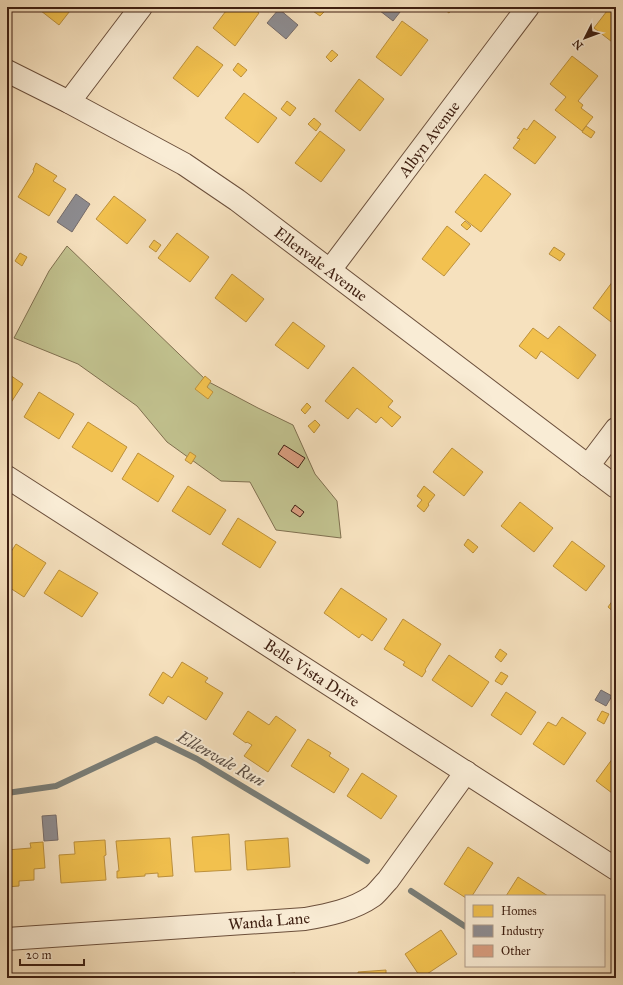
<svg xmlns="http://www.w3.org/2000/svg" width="623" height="985" viewBox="0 0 623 985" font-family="'IM FELL Great Primer',serif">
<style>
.green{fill:#c1c18e;stroke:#807050}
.homes{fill:#f2c14e;stroke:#bc903c}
.industry{fill:#8d8d92;stroke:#756c6b}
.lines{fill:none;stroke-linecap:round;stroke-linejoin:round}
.stream{stroke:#797d77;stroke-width:6}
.building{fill:#d99e80;stroke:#3e1f11}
.minor-casing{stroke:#6c503c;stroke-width:24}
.minor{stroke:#f9ecd5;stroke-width:22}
.labels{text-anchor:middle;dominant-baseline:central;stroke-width:4;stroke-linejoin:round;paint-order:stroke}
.street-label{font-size:16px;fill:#3e1f11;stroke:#f9ecd5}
.water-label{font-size:17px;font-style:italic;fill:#5b4e44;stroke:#f9ecd5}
</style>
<rect width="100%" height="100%" fill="#f6e1be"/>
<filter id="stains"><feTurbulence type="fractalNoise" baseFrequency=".005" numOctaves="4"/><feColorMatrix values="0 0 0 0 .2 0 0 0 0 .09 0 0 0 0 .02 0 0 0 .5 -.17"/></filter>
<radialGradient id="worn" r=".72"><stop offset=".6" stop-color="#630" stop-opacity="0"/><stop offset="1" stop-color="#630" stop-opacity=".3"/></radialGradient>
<polygon class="green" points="67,246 207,381 258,408 293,425 315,474 337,501 341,538 276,530 250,482 221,481 167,442 137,406 78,364 14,338 49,271"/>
<g class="homes">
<polygon points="36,7 73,7 59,25"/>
<polygon points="229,7 251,7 259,13 235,46 213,28"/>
<polygon points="312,7 320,7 325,11 320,16 310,9"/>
<polygon points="441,7 453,7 449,13"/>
<polygon points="610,7 616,7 616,45 594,28"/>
<polygon points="402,21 428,40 401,76 376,57"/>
<polygon points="197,46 223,65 198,97 173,78"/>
<polygon points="332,50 338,55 331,62 326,57"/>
<polygon points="572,56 598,76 578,101 583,105 581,108 593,117 582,131 555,110 566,97 550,84"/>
<polygon points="238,63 247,70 241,77 233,70"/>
<polygon points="359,79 384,99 360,131 335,111"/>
<polygon points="244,93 277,118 258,143 225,118"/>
<polygon points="287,101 296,108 290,116 281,109"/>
<polygon points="314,118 321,124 316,131 308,124"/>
<polygon points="534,120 556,137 535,164 513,148 520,139 517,138 524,128 527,130"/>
<polygon points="586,126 595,132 591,138 582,132"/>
<polygon points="320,131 345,150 321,182 295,163"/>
<polygon points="36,163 57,176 53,181 66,189 49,216 18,197 34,171 33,170"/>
<polygon points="485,174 511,194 481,232 455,212"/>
<polygon points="114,196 146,220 127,244 96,219"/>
<polygon points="465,221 471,226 467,230 461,225"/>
<polygon points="447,226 470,244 444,276 422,259"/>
<polygon points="177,233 209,257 190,282 158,258"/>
<polygon points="154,240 161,245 156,252 149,247"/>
<polygon points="554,247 565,254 560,261 549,254"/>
<polygon points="20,253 27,257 22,266 15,261"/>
<polygon points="232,274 264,299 246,322 215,298"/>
<polygon points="616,277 616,324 615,325 593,308"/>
<polygon points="293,322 325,346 308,369 275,345"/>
<polygon points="559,326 596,355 578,379 541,351 536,359 519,346 533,328 548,339"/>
<polygon points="353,367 393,401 388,407 401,417 392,427 381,417 376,423 357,408 348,419 325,401"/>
<polygon points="7,373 23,384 10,404 7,403"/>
<polygon points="205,376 211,381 207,387 213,392 208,399 195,389"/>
<polygon points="39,392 74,414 59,439 24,417"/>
<polygon points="307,403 311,407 305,414 301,410"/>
<polygon points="315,420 320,425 314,433 308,426"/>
<polygon points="88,422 127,447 112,472 72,447"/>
<polygon points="452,448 483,472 464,496 433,472"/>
<polygon points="190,452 196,456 191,464 185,460"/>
<polygon points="138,453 174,476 158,502 122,479"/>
<polygon points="188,486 226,510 210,535 172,511"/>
<polygon points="424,486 435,495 428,504 429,505 424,512 417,506 422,500 417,496"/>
<polygon points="520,502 553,528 534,552 501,526"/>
<polygon points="238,518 276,542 260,568 222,544"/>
<polygon points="468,539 478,547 473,553 464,545"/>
<polygon points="572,541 605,566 586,591 553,566"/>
<polygon points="16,544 46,563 24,597 7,586 7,558"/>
<polygon points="59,570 98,593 82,617 44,593"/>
<polygon points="341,588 387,619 372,641 362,634 359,638 324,613"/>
<polygon points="616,596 616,614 608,607"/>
<polygon points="403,619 441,644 425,670 426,671 422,677 403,665 405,662 384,649"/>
<polygon points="500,649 507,654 501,662 495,657"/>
<polygon points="449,655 489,682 472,707 432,680"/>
<polygon points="182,662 208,678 205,682 223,693 206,720 168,696 163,704 149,695 163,672 172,678"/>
<polygon points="501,672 508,676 502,685 495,681"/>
<polygon points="506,692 536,712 521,735 491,715"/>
<polygon points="248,711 269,725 276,716 296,730 268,772 244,756 252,745 247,742 246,743 233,734"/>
<polygon points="602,711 609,714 604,724 597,720"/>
<polygon points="562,717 586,733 564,765 533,744 548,722 556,726"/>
<polygon points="308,739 331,753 329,756 349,769 334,793 291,766"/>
<polygon points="616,754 616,796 596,781"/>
<polygon points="362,773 397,796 381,819 347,796"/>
<polygon points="229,834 231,870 195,872 192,837"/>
<polygon points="170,838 173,876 158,877 158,873 145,874 145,876 117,878 117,871 119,871 116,841"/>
<polygon points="288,838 290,867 247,870 245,841"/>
<polygon points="105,840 106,855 104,856 106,880 61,883 59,855 75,854 74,842"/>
<polygon points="43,842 45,868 34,869 34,880 19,881 19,886 7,887 7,850 31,848 30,843"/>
<polygon points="468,847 493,863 472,896 466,896 466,898 444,884"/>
<polygon points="518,877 548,896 506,896"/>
<polygon points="441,930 457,954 421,978 405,954"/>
<polygon points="386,970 386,978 358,978 358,972"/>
<polygon points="295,973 296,978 246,978"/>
<polygon points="588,974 588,978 559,978 559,975"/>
</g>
<g class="industry">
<polygon points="375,7 404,7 393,21"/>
<polygon points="279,9 298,25 286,39 267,23"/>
<polygon points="76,194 90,204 72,232 57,222"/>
<polygon points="601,690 612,696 606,706 595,700"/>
<polygon points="56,815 58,840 44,841 42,816"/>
</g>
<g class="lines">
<g class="stream">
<polyline points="7,793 56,786 156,739 197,759 367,861"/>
<polyline points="411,891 466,927"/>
</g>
</g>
<g class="building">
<polygon points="284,445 305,458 298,468 278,454"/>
<polygon points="295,505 304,512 300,517 291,511"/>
</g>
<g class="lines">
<g class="minor-casing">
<g id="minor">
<polyline points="7,71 69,102 184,164 237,200 616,487"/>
<polyline points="69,102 141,7"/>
<polyline points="330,270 528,7"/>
<polyline points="588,466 616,429"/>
<polyline points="7,477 616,869"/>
<path d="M 7,939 L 305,919 C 328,915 353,910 373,896 C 378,892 383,885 388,880 L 466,772"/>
</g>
</g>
<use href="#minor" class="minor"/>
</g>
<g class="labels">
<g class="street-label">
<text transform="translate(429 139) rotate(-53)">Albyn Avenue</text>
<text transform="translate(321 264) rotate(37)">Ellenvale Avenue</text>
<text transform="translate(312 673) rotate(33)">Belle Vista Drive</text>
<text transform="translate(269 921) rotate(-5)">Wanda Lane</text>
</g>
<g class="water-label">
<text transform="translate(221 759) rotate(29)">Ellenvale Run</text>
</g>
</g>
<rect width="623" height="985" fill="none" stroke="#f6e1be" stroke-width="24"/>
<rect x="8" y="8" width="607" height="969" fill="none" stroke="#3e1f11" stroke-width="2"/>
<rect x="12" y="12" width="599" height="961" fill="none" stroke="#3e1f11"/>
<rect x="465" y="895" width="140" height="72" fill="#f9ecd5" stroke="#ae9a87"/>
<rect x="473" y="905" width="20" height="12" fill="#f2c14e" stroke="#ae9a87"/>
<text x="501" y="915" font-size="12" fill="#3e1f11">Homes</text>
<rect x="473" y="925" width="20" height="12" fill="#8d8d92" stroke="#ae9a87"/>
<text x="501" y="935" font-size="12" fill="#3e1f11">Industry</text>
<rect x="473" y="945" width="20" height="12" fill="#d99e80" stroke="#ae9a87"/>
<text x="501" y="955" font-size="12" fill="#3e1f11">Other</text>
<g transform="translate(585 38) rotate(228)" stroke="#f9ecd5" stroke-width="3" paint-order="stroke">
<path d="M0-3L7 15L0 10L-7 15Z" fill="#3e1f11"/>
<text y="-6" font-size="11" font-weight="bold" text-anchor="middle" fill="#3e1f11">N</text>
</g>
<path d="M20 959v6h64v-6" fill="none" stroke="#3e1f11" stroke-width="2"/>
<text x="26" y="959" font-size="12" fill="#3e1f11" stroke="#f9ecd5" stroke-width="3" paint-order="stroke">20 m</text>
<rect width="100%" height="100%" filter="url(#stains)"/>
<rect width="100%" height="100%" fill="url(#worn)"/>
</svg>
